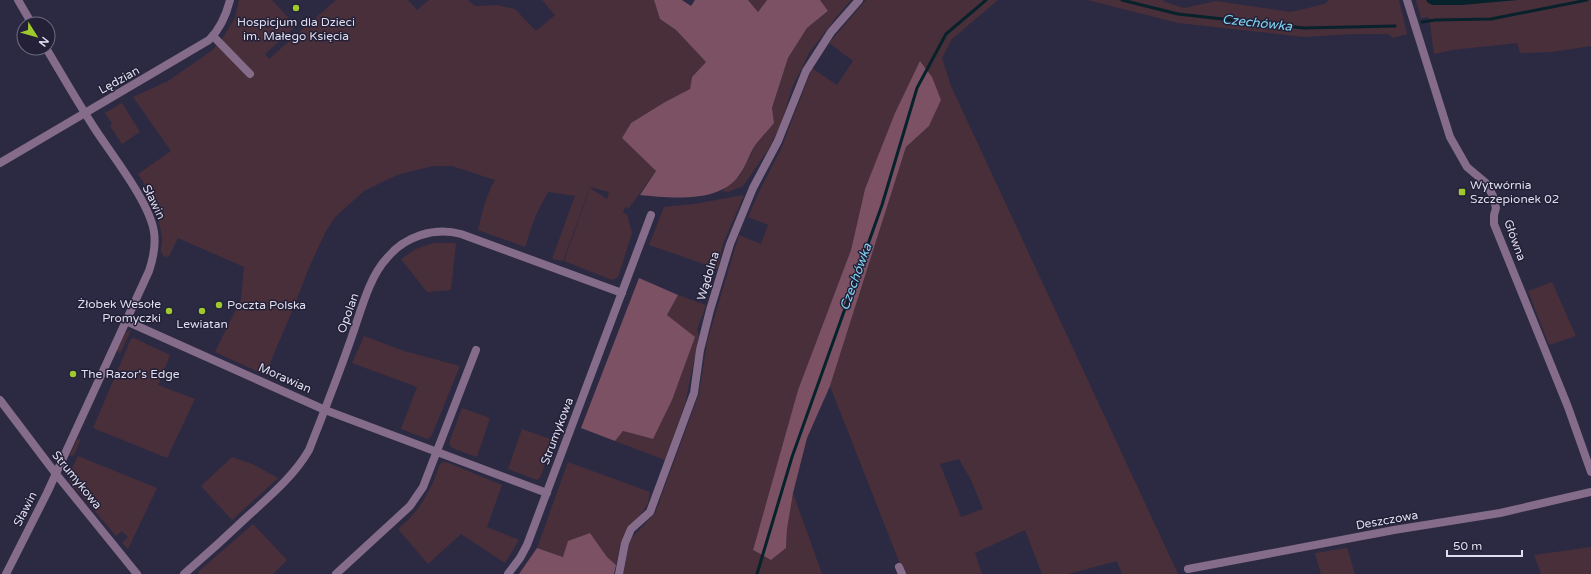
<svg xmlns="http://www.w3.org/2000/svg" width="1591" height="574" viewBox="0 0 1591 574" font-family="'Varela Round',sans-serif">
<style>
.green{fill:#492f3a;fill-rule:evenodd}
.forest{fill:#7b5163}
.water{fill:#07222b}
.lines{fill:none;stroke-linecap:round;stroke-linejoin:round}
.stream{stroke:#07222b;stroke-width:3}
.street{stroke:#856c8b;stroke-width:8}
.poi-dot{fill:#9fca2d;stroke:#232038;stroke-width:1.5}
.labels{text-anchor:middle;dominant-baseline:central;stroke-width:3;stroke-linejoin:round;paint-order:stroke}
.poi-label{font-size:12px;fill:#dfdeee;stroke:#232038;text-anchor:start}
.street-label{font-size:12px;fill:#dfdeee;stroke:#232038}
.water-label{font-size:13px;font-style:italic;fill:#80d4f2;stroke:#232038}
</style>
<rect width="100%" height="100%" fill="#2c2a42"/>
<g class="green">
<path d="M 239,0 L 272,0 L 296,26 L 265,54 L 269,59 L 336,0 L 408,0 L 417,10 L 429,0 L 468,0 L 475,6 L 497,5 L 515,9 L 536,31 L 555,15 L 542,0 L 654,0 L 660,19 L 676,30 L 706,62 L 692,77 L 690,89 L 665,102 L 631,123 L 622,138 L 656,171 L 629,208 L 625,207 L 623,213 L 627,214 L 632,233 L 618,277 L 612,280 L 564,261 L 590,188 L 607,199 L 609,192 L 590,187 L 563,261 L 552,259 L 575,196 L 548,192 L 535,217 L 525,247 L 478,230 C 482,213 486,195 495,180 L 452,166 L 433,166 L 397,175 L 364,191 L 335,217 L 325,233 L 308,270 L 295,304 L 265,375 L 215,352 L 241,299 L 244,267 L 178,238 L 169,256 L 165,257 C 158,252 162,247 162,240 C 161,224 155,209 147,195 L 149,191 L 138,174 L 171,151 L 133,97 L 168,81 L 210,52 L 220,42 L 235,18 Z"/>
<polygon points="748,0 767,0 758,12"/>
<polygon points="820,0 851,0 834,20 809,53 792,88 780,127 768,150 743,186 728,192 722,191 740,176 755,146 774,123 772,109 788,58 807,28 828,12"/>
<path d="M 866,0 L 998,0 L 952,39 L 942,58 L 951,86 L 1178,574 L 1122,574 L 1117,561 L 1068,574 L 1042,574 L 1025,530 L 975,553 L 982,574 L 904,574 L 830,386 L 906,147 L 929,126 L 941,100 L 865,189 L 851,250 L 798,390 L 753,550 L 771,560 L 786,548 L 787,529 L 793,493 L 822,574 L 623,574 L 630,540 L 655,513 L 699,394 L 707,342 L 739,235 L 761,244 L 768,225 L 748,217 L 760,190 L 781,149 L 812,68 L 837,85 L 853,61 L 829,43 ZM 959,459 L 971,480 L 983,509 L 961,517 L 940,464 Z"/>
<polygon points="1087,0 1163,0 1165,2 1184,8 1216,1 1291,12 1325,4 1329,0 1399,0 1407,34 1393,38 1388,34 1353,34 1305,37 1178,23"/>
<polygon points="1416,0 1591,0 1591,46 1552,52 1520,53 1517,43 1452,50 1434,54 1429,17 1421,18"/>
<polygon points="122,103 140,132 122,144 110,126 112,123 105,113"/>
<polygon points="744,195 723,244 718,269 649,245 664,207 694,204"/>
<polygon points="433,243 456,243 451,290 427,292 401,259 416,249"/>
<polygon points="1552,282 1576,336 1549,345 1528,291"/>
<polygon points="678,295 706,305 697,330 699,336 685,404 665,460 615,441 623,431 653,439 667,315"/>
<polygon points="131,330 120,354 117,350 126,332"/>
<polygon points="364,336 404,351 460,366 431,437 427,439 401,429 417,387 352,363"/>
<polygon points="134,338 170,355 158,385 195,399 167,458 93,428 131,339"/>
<polygon points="462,408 490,418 477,457 452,448 449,443"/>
<polygon points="522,429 553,440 540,478 537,480 508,469"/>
<polygon points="81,438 74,455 69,456 77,440"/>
<polygon points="78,456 157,488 128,549 122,543 128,537 122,531 116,536 70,482 68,476"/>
<polygon points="232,457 252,464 278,478 232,520 201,486"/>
<path d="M 446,462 L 502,485 L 487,527 L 519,540 L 505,563 L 461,534 L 428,564 L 398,529 C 419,512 431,491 439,466 L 441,463 Z"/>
<polygon points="568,462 650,492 648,503 640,516 628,529 620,545 616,565 607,557 590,533 563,557 537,548"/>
<polygon points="253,524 287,560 273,574 199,574 198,572"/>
<polygon points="1591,547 1591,574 1538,574 1541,573 1534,555"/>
<polygon points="1347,548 1355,574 1321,574 1315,553"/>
</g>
<g class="forest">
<path d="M 654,0 L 682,0 L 691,6 L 695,0 L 748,0 L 758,12 L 767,0 L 820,0 L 828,11 L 807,28 L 788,58 L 772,108 L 774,123 C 768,131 760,138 754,147 C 749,155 746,166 740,174 C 721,204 669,198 640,195 L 656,171 L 622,138 L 631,123 L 665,102 L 690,89 L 692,77 L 706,62 L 676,30 L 660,19 Z"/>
<polygon points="920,61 932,77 941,100 929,126 906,147 830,386 807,438 793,493 787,529 786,548 771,560 753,550 798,390 851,250 865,189 895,113"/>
<polygon points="639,278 678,295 667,315 695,337 672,400 653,439 623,431 615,441 581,428"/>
<polygon points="590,533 607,557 616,565 614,574 519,574 537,548 563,557 568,541"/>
</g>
<polygon class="water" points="1426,0 1518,0 1462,5 1433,5 1428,3"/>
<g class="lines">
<g class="stream">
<polyline points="1122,0 1178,14 1304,28 1395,26"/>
<polyline points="1422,22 1435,20 1491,19 1587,0"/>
<polyline points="757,574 792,457 882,205 917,88 946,34 986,0"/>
</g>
<g class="street">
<polyline points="18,0 32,24"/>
<polyline points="1407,0 1450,137 1467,167 1486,183 1493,196 1496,208 1494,215 1494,224 1568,407 1591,472"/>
<polyline points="213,36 250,74"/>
<path d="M 0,163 L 209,40 C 220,29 226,16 230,0"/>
<polyline points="126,321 325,410 547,493"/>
<polyline points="0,400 56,474 137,574"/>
<polyline points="899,567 902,574"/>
<polyline points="1188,569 1394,530 1500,513 1591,492"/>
<path d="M 6,574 L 47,493 L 149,271 C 153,259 156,245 154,232 C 150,203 112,155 95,129 C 78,103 62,75 46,48"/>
<path d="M 184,574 C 206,555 227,536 248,516 C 270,496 294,476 309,450 C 324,412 339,374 352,336 C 361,311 369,277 387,258 C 405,236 434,227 461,234 L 622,293"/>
<polyline points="336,574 410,506 423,487 476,350"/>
<polyline points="508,574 520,558 527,545 651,215"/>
<polyline points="619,574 625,543 631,529 650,512 694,393 700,350 710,310 730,244 753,188 778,141 806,71 831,32 859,0"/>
</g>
</g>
<g class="poi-dot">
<circle cx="296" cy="8" r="4"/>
<rect x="1458" y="188" width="8" height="8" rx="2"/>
<circle cx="219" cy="305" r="4"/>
<circle cx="169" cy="311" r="4"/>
<circle cx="202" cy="311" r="4"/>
<circle cx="73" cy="374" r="4"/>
</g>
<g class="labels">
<g class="poi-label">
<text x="296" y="22" text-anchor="middle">Hospicjum dla Dzieci<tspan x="296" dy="14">im. Małego Księcia</tspan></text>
<text x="1470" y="185">Wytwórnia<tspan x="1470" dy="14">Szczepionek 02</tspan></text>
<text x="161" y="304" text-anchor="end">Żłobek Wesołe<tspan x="161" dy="14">Promyczki</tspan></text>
<text x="227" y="305">Poczta Polska</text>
<text x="202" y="324" text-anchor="middle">Lewiatan</text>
<text x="81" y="374">The Razor's Edge</text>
</g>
<g class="street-label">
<text transform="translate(119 80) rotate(-29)">Lędzian</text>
<text transform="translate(154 202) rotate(64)">Sławin</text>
<text transform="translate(1515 240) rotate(70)">Główna</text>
<text transform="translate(708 276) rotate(-73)">Wądolna</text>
<text transform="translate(348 313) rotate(-70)">Opolan</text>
<text transform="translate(285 378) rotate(24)">Morawian</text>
<text transform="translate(557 431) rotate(-69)">Strumykowa</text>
<text transform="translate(77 480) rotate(51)">Strumykowa</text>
<text transform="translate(25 509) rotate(-63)">Sławin</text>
<text transform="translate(1387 520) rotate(-10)">Deszczowa</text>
</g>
<g class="water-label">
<text transform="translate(1257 23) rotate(6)">Czechówka</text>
<text transform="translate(856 277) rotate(-70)">Czechówka</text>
</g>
</g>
<g transform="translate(36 36) rotate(127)"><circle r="19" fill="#232038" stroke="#6e6c81"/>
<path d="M0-3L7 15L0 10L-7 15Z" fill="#9fca2d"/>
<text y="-6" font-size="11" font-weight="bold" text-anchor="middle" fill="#dfdeee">N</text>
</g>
<path d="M1447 550v6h75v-6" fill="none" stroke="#dfdeee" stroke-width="2"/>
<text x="1453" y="550" font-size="12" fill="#dfdeee" stroke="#232038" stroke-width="3" paint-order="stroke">50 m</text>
</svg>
